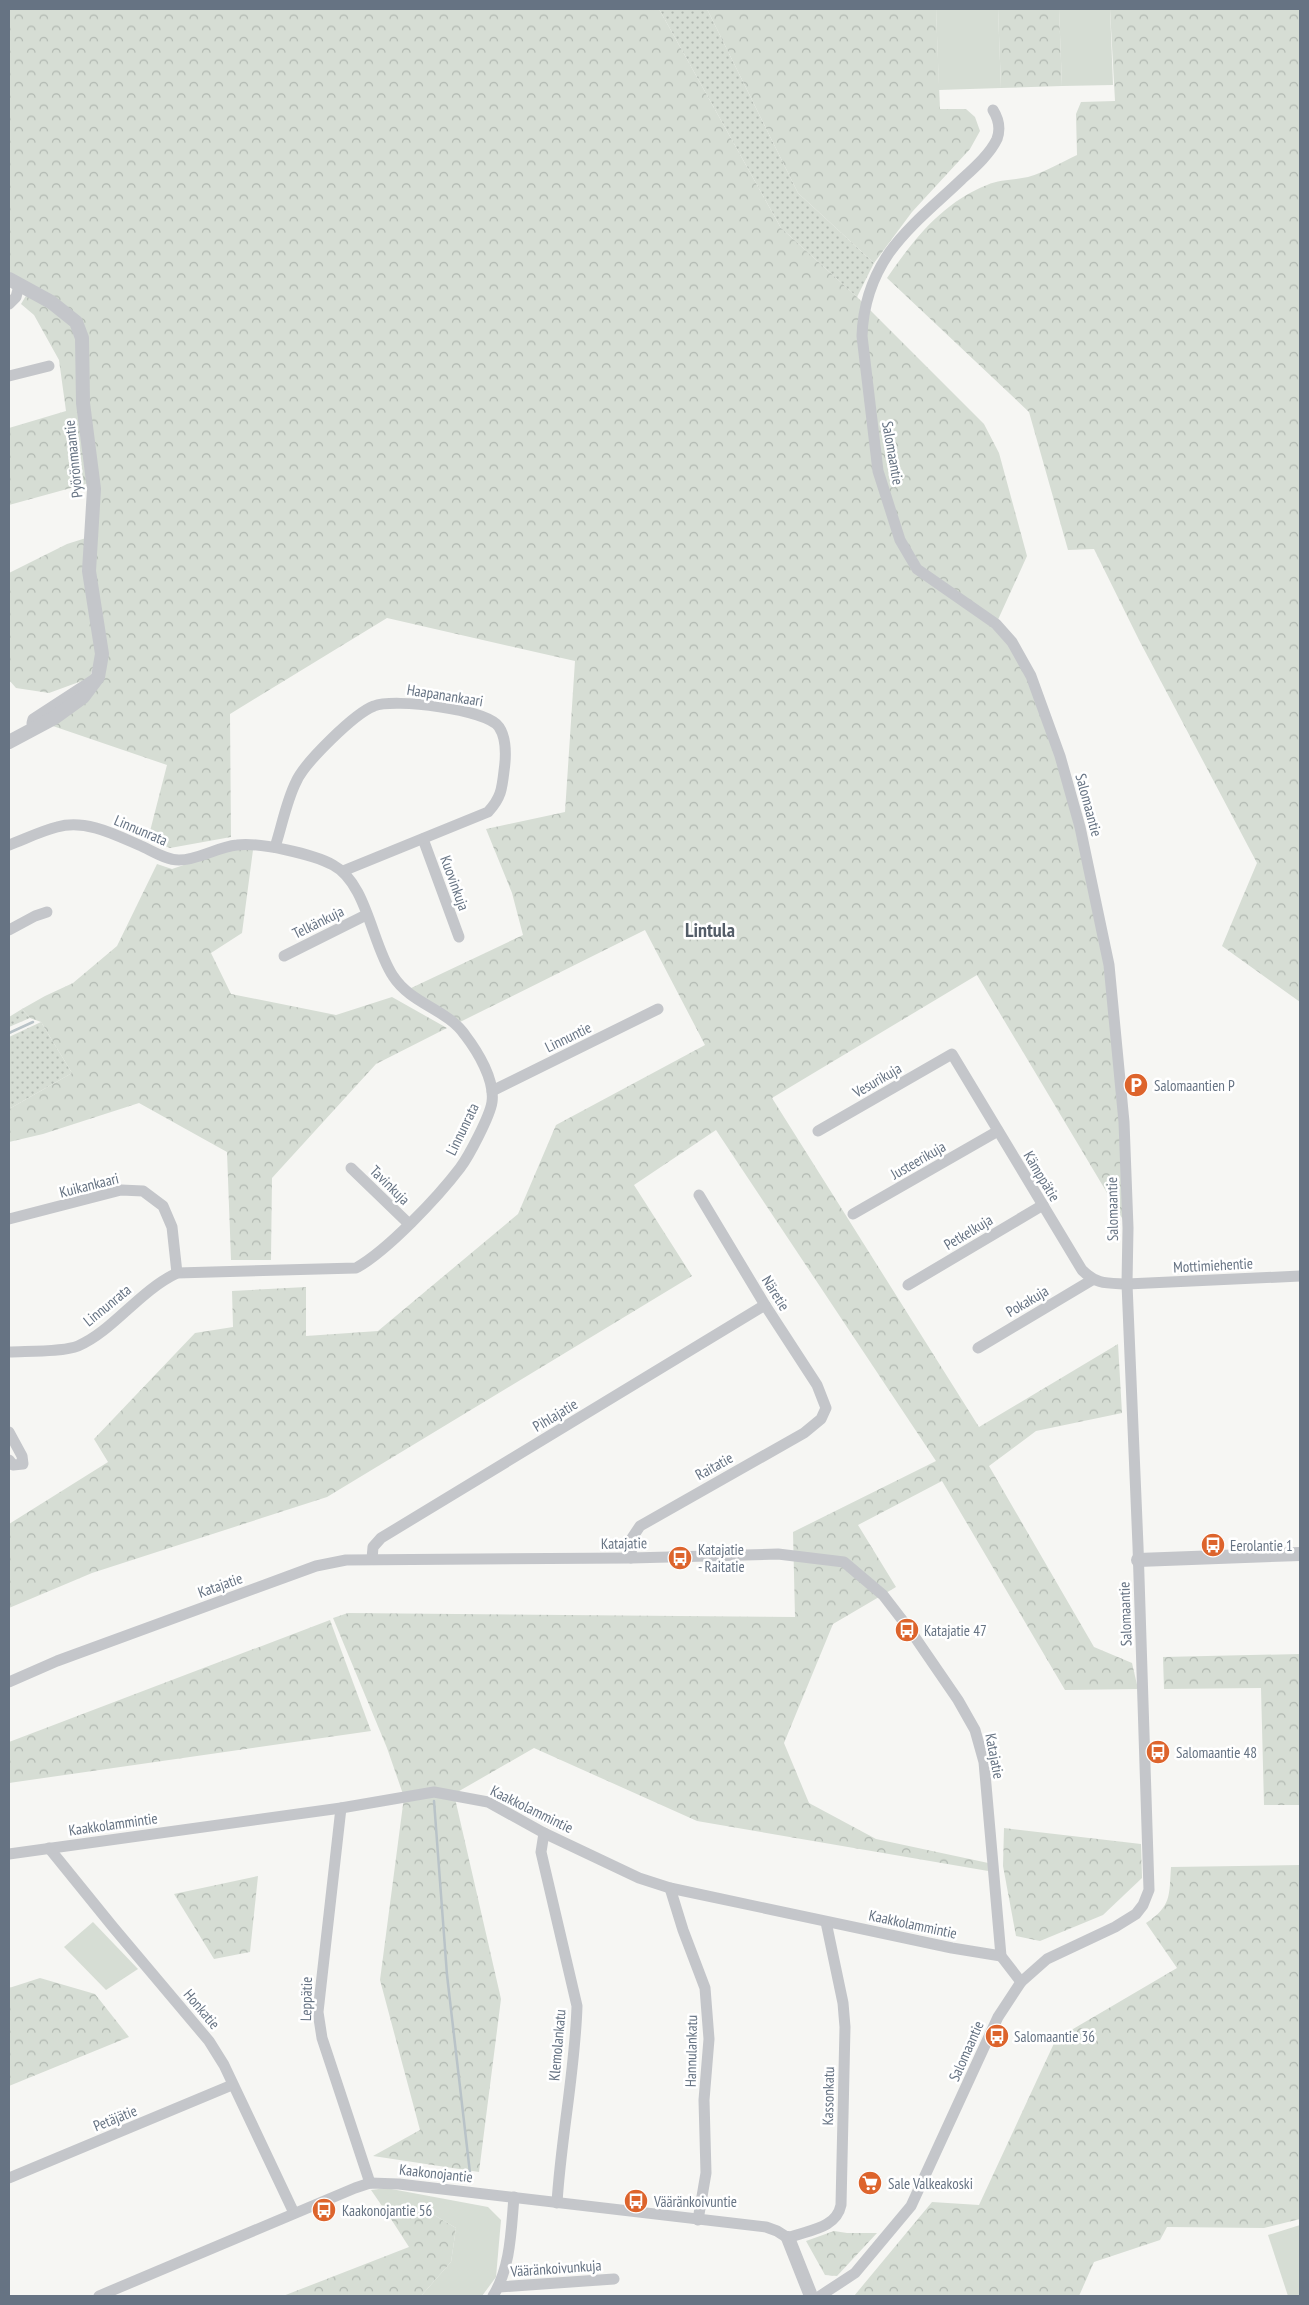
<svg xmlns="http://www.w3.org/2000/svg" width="1309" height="2305" viewBox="0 0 1309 2305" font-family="'PT Sans Narrow',sans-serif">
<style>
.grass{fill:url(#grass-dots)}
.forest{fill:url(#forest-crowns)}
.park{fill:#d6ddd4}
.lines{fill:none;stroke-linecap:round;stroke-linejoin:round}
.stream{stroke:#b9c3c8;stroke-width:2.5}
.minor{stroke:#c4c6ca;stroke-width:11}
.tertiary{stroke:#c4c6ca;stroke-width:14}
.labels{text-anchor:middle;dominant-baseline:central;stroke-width:5;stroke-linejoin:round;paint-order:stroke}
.street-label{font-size:15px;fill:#667383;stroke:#fff}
.poi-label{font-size:15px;fill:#667383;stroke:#fff;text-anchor:start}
.district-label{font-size:20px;font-weight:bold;fill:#535d68;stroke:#fff}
</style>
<defs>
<pattern id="grass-dots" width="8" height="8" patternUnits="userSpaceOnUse" patternTransform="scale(1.25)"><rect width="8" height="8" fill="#d6ddd4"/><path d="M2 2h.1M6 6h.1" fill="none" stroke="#b1b8b1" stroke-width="1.8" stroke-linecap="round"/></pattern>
<pattern id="forest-crowns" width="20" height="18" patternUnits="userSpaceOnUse" patternTransform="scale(1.25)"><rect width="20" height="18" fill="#d6ddd4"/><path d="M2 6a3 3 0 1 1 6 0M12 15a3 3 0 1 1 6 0" fill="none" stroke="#b1b8b1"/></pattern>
</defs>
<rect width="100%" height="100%" fill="#f6f6f3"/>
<g class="grass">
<polygon points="659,9 707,9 798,193 874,263 857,297 781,228"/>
<polygon points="22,1009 30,1018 9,1027 9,1017"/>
<polygon points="41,1022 72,1073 9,1109 9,1037"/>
</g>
<g class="forest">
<polygon points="9,9 659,9 781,228 857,297 984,424 999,453 1027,556 996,624 1031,676 1060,756 1109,965 1128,1228 977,975 772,1098 979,1427 1118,1344 1122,1413 1036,1431 989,1466 1094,1647 1132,1663 1138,1689 1065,1690 942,1481 858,1525 896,1587 833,1624 784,1743 809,1803 876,1839 993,1864 994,1872 697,1821 534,1748 454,1794 501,1999 479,2172 373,2156 420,2130 380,1980 404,1797 387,1748 333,1618 348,1613 795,1617 793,1532 936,1461 716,1130 634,1185 692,1276 327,1497 92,1573 9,1608 9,1524 108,1462 94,1439 195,1333 233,1327 232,1291 306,1287 306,1336 378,1331 518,1214 556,1125 705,1045 645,930 460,1022 409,989 523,935 512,893 486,829 565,812 575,661 387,618 230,714 231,837 170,848 148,839 167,765 44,723 98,677 89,483 9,505 9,428 66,411 59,360 34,315 21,304 27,294 76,322 9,278"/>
<polygon points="707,9 936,9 940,109 966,109 975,117 980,131 970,149 912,212 874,263 798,193"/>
<polygon points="998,9 1059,9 1062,86 1001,88"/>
<path d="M 1110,9 L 1300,9 L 1300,1002 L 1222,946 L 1257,863 L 1139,640 L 1094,549 L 1068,550 L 1029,412 L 887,278 C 914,239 942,203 987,185 C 999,179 1015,180 1028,177 C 1045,172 1062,162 1077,155 L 1076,114 L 1081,102 L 1115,101 Z"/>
<polygon points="86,538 96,657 90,678 49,693 16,688 9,680 9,573 67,544"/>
<polygon points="231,849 253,850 242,933 211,953 231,994 336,1015 392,997 447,1028 376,1064 272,1178 271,1260 231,1260 227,1152 139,1103 43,1134 9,1142 9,1109 72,1073 41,1022 30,1018 22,1009 45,996 73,983 117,946 157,864 172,869"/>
<polygon points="330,1620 371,1731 9,1783 9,1742"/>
<polygon points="1300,1654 1300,1805 1264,1805 1261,1688 1164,1689 1163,1657"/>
<polygon points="1004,1828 1141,1844 1142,1878 1103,1915 1040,1941 1016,1936 1003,1866"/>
<path d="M 1300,1865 L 1300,2219 L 1264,2228 L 1167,2227 L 1160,2240 L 1094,2262 L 1079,2296 L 854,2296 L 932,2202 L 979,2205 L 1056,2039 L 1177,1968 L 1146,1923 C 1172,1906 1169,1895 1171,1867 Z"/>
<polygon points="258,1876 250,1952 214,1959 174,1894"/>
<polygon points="40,1978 95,1994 129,2037 9,2086 9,1988"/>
<polygon points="429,2212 456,2228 451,2262 421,2296 283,2296 409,2247 391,2219"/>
<polygon points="834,2231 847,2233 877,2233 837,2276 825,2275 806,2241"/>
</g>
<g class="park">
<polygon points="936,9 998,9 1001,88 939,90"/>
<polygon points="1059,9 1110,9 1113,85 1062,86"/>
<polygon points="93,1922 138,1969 106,1990 64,1947"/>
<polygon points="386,2188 488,2207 501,2220 496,2277 482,2296 421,2296 451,2262 456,2228 429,2212 391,2219 371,2190"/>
<polygon points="1300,2225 1300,2296 1288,2296 1268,2235"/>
</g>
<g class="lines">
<g class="stream">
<polyline points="9,1033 33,1022"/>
<polyline points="434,1801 447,1975 470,2173"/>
</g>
<g class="minor">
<polyline points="9,304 16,297 19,286"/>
<polyline points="9,376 49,366"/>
<polyline points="34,729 32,723 33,719 96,678"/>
<polyline points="423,839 459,937"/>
<path d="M 9,845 C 25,839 41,831 57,827 C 85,819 114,834 139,845 C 151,850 165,860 179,860 C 198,860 217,847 237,845 C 259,842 313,854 333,865 C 367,883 372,945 393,976 C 411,1004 447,1009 465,1035 C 478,1052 495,1080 492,1102 C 490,1116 469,1156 460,1168 C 438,1197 387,1251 356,1268 L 177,1273 C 139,1291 113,1331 78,1346 C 64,1352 26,1351 9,1352"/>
<path d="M 275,847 C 282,826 286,802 296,782 C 304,763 355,713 374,706 C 394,698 487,709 499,727 C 507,739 506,757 504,771 C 502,789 501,798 488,812 L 343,871"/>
<polyline points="9,930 35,916 47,912"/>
<polyline points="284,956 366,915"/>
<polyline points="492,1091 658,1009"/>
<path d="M 818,1131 L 952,1054 L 1082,1270 C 1097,1285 1107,1283 1127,1284 L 1300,1276"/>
<polyline points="351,1168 408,1223"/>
<polyline points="853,1214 998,1131"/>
<polyline points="9,1219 121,1190 143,1191 163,1206 172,1227 177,1273"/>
<polyline points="908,1285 1043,1205"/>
<polyline points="978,1348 1092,1280"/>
<polyline points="9,1432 22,1456 23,1464 13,1465 9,1460"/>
<polyline points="631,1558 632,1538 640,1526 804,1433 821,1419 826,1408 817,1385 765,1305 699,1195"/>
<polyline points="372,1559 373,1547 381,1538 765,1305"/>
<polyline points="9,1682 57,1661 316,1566 346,1560 631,1558 778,1554 844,1562 883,1595 910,1630 958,1700 975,1730 984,1762 1001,1956 1021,1982"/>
<polyline points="341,1808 318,2012 322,2038 370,2183"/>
<path d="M 544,1833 L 541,1852 L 577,2006 C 575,2072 561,2137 557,2203"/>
<polyline points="49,1848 113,1927 209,2041 224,2065 294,2213"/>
<polyline points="9,1854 341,1808 434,1792 488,1802 544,1833 639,1878 670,1888 952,1948 1001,1956"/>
<polyline points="670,1888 683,1930 705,1988 709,2039 704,2100 706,2173 698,2220"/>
<polyline points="9,2178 232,2085"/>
<polyline points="499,2287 614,2279"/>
<path d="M 99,2296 L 355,2188 L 370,2183 L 399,2184 L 766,2227 L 777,2231 L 788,2238 C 808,2230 836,2229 841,2205 L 845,2027 L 843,2003 L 826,1922"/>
<path d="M 493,2296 C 511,2267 511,2230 514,2197"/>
<path d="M 820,2296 L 855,2273 L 911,2206 L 998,2017 L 1021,1982 L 1047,1959 L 1115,1927 L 1136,1914 L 1143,1905 L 1149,1890 L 1138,1546 L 1127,1284 L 1128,1228 L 1124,1122 L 1109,965 L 1080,827 L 1060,756 L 1031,676 L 1012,642 L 996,624 L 917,569 L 900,540 L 878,471 L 862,336 C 863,306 872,278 889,253 C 909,225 937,203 962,179 C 974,168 990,154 997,139 C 1001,128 998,118 993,110"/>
</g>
<g class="tertiary">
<polyline points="9,279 51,302 76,322 82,338 83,403 94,489 89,571 102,654 98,677 83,697 54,718 9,742"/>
<polyline points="1138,1560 1300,1554"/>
<polyline points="788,2238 811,2296"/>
</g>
</g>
<defs>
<g id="parking-disc" transform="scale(1.25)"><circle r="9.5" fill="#dd642c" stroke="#fff"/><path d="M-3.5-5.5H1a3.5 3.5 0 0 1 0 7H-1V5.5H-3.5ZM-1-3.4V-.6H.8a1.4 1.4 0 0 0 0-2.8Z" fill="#fff"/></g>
<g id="bus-disc" transform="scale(1.25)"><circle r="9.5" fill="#dd642c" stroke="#fff"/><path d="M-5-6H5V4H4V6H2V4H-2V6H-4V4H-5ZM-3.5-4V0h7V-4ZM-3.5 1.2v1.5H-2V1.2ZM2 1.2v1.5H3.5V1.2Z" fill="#fff"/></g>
<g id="supermarket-disc" transform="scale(1.25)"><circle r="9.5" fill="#dd642c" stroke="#fff"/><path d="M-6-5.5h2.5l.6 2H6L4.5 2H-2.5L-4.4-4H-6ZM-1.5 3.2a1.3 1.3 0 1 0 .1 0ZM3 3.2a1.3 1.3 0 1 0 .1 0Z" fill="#fff"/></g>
</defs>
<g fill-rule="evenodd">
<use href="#parking-disc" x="1136" y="1085"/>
<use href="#bus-disc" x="1213" y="1545"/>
<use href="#bus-disc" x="680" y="1558"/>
<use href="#bus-disc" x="907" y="1630"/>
<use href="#bus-disc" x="1158" y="1752"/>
<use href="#bus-disc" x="997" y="2036"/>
<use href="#supermarket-disc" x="870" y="2183"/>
<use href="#bus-disc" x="636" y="2201"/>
<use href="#bus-disc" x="324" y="2210"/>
</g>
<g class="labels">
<g class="street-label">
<text transform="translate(893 453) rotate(80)">Salomaantie</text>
<text transform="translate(73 459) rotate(-96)">Pyörönmaantie</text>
<text transform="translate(445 695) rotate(9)">Haapanankaari</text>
<text transform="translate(1089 805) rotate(75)">Salomaantie</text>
<text transform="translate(141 830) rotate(23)">Linnunrata</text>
<text transform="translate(455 883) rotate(70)">Kuovinkuja</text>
<text transform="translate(318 922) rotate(-26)">Telkänkuja</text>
<text transform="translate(568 1037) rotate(-26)">Linnuntie</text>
<text transform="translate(877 1080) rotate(-30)">Vesurikuja</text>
<text transform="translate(462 1129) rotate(-64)">Linnunrata</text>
<text transform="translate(918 1160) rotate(-30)">Justeerikuja</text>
<text transform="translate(1042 1176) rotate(59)">Kämppätie</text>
<text transform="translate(89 1185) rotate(-14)">Kuikankaari</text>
<text transform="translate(390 1185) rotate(44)">Tavinkuja</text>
<text transform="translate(1112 1209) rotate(-91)">Salomaantie</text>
<text transform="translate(968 1232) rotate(-31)">Petkelkuja</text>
<text transform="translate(1213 1265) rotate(-3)">Mottimiehentie</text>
<text transform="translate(776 1293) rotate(58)">Näretie</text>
<text transform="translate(1027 1301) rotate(-31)">Pokakuja</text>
<text transform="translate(107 1305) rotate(-39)">Linnunrata</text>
<text transform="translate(555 1415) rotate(-31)">Pihlajatie</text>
<text transform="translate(714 1466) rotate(-29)">Raitatie</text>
<text transform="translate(624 1543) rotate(-1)">Katajatie</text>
<text transform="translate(220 1585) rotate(-20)">Katajatie</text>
<text transform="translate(1125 1614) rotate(-92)">Salomaantie</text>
<text transform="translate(995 1756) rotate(79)">Katajatie</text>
<text transform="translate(532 1809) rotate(26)">Kaakkolammintie</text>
<text transform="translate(113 1824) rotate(-8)">Kaakkolammintie</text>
<text transform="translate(913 1924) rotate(12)">Kaakkolammintie</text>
<text transform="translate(306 1999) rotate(-89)">Leppätie</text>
<text transform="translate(202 2009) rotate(50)">Honkatie</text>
<text transform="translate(557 2045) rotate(-85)">Klemolankatu</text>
<text transform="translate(691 2051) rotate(-89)">Hannulankatu</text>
<text transform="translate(966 2051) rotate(-66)">Salomaantie</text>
<text transform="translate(828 2096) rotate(-89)">Kassonkatu</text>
<text transform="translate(115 2118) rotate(-22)">Petäjätie</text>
<text transform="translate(436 2173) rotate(6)">Kaakonojantie</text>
<text transform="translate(556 2268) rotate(-4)">Vääränkoivunkuja</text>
</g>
<g class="poi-label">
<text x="1154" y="1085">Salomaantien P</text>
<text x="1230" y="1545">Eerolantie 1</text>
<text x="698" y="1549">Katajatie<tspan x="698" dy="17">- Raitatie</tspan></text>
<text x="924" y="1630">Katajatie 47</text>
<text x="1176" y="1752">Salomaantie 48</text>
<text x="1014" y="2036">Salomaantie 36</text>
<text x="888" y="2183">Sale Valkeakoski</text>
<text x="654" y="2201">Vääränkoivuntie</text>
<text x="342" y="2210">Kaakonojantie 56</text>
</g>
<g class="district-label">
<text x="710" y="930">Lintula</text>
</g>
</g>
<rect width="1309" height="2305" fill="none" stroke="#667383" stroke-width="20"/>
</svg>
